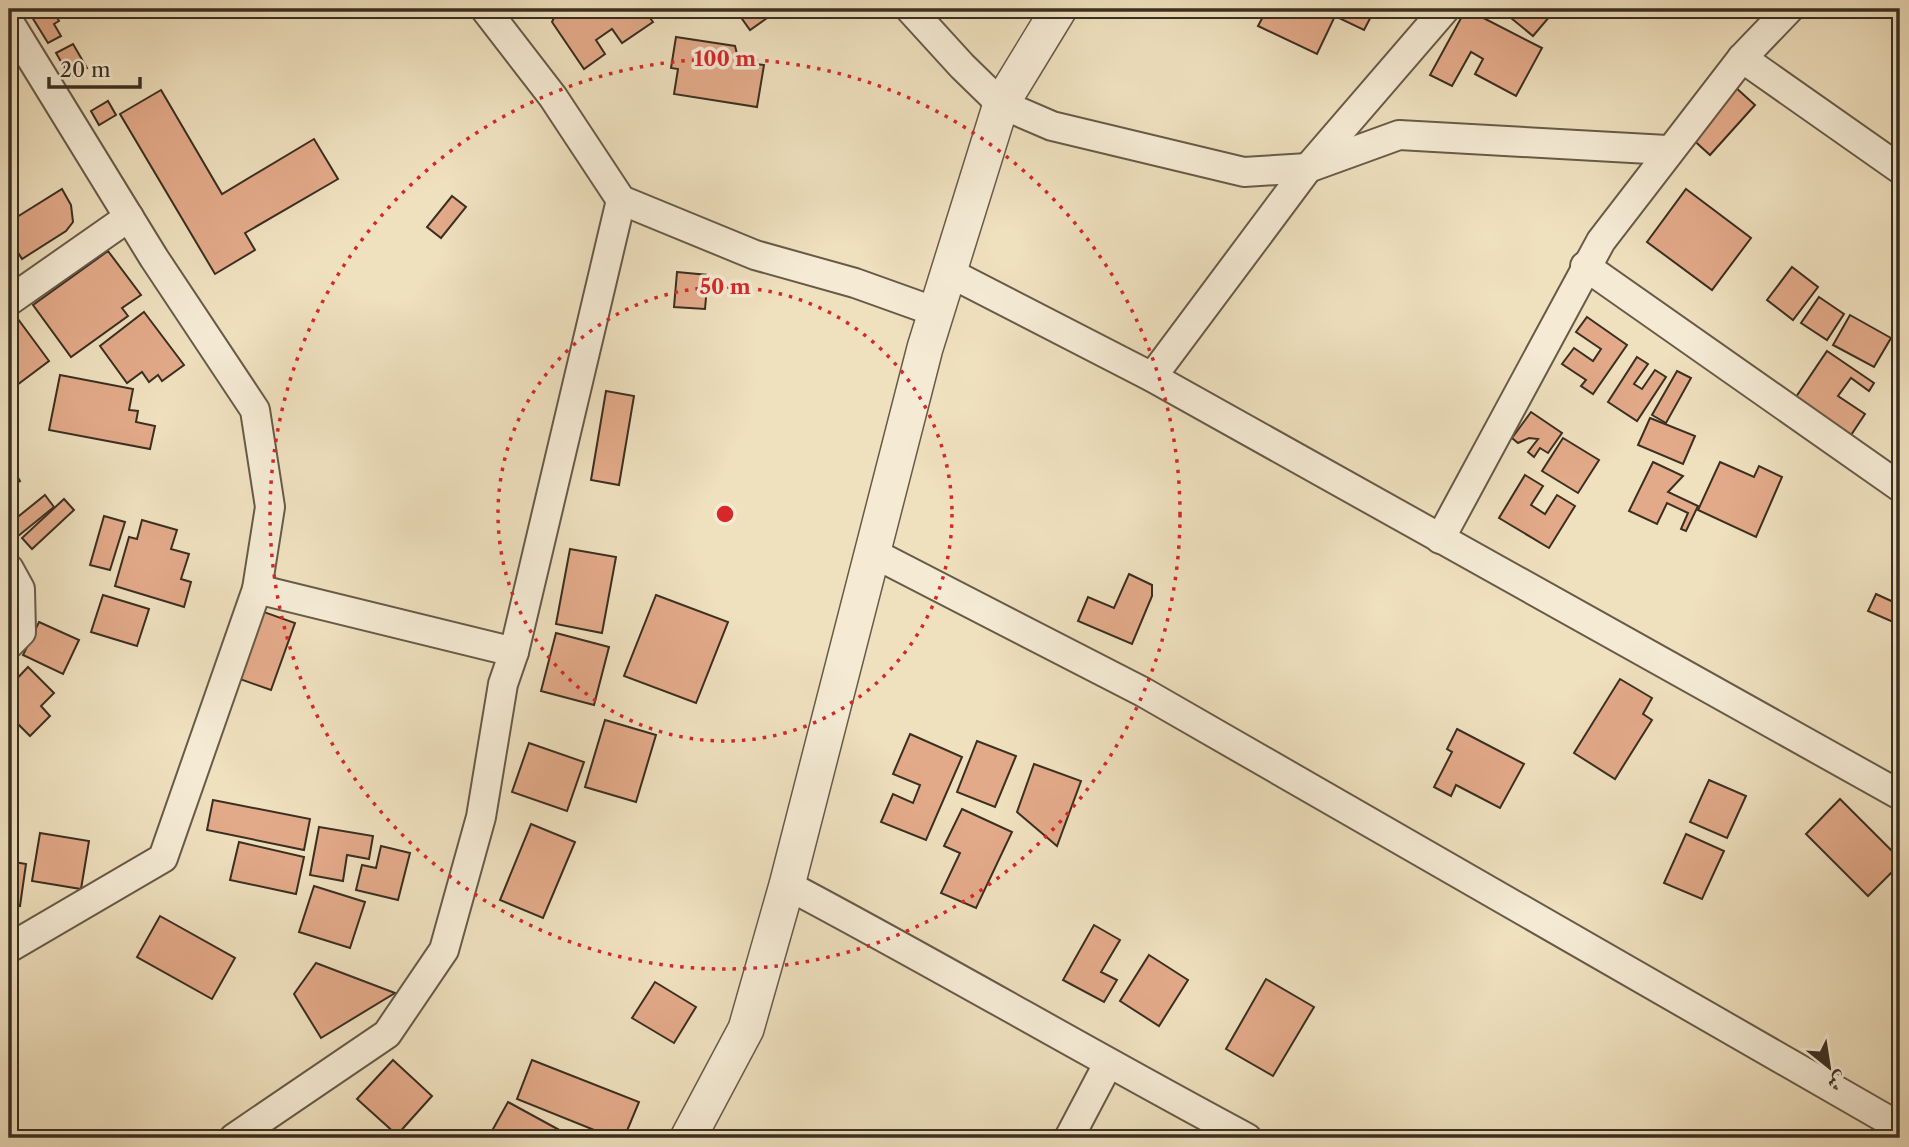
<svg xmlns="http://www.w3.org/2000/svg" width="1909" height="1147" viewBox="0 0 1909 1147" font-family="'Libre Caslon Text',Amiri,serif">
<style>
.building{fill:#e3aa89;stroke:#3a2f21;stroke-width:2}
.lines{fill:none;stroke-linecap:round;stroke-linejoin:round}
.minor-casing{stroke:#675b48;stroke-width:32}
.tertiary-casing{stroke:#675b48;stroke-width:38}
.minor{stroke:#f5ebd5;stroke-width:28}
.tertiary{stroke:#f5ebd5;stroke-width:35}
.ring{fill:none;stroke:#d62828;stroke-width:3.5;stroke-dasharray:3.5 7}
.centre{fill:#d62828;stroke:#f5ebd5;stroke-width:3.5}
.ring-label{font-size:21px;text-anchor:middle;font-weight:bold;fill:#d62828;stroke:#f5ebd5;stroke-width:7;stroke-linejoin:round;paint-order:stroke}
</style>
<rect width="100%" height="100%" fill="#efe0be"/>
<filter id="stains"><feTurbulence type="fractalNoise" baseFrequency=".00286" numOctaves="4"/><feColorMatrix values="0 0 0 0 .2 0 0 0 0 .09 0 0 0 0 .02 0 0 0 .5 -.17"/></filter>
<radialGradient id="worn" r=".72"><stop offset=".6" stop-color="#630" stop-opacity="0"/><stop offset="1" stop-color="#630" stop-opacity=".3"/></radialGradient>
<g class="building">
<polygon points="45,9 52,9 59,21 54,24 61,36 48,43 32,17"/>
<polygon points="558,9 643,9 653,22 622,43 612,29 596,40 605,54 584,69 552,22"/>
<polygon points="735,9 780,9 750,30"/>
<polygon points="1267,9 1375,9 1364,30 1335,16 1317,54 1258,26"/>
<polygon points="1466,9 1542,48 1516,96 1475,74 1483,59 1471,52 1452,86 1430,75"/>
<polygon points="1500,9 1556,9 1533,36"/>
<polygon points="676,37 735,46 739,62 764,65 757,107 674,94 678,69 671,68"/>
<polygon points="73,44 87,68 70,77 56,53"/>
<polygon points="1734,86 1755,105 1710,155 1689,136"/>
<polygon points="161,90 222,194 314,139 338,179 245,233 255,250 215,274 120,114"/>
<polygon points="108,101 116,115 99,125 91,111"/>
<polygon points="62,189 71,205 73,222 66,231 22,259 9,238 9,222"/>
<polygon points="1686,189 1751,238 1712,290 1647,242"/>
<polygon points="452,196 466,207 441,238 427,227"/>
<polygon points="108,251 141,295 122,308 128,316 71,357 33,305"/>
<polygon points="1792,267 1818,287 1793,320 1767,300"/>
<polygon points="677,272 708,275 705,309 674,307"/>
<polygon points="1819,297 1844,314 1827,340 1801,323"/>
<polygon points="144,312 184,365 162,381 158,375 149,382 142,372 127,383 100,346"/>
<polygon points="15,315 49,361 9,391 9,320"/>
<polygon points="1850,315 1891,338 1874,367 1833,345"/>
<polygon points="1587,317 1627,345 1593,394 1581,386 1586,380 1562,364 1574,348 1593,361 1601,349 1576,332"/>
<polygon points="1827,351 1874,383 1869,391 1851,378 1838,396 1865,414 1851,435 1796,397"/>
<polygon points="1637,357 1648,364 1634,384 1642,389 1655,370 1666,377 1637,421 1608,402"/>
<polygon points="1677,371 1691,378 1666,423 1652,415"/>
<polygon points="60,375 133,389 129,410 138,411 136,422 155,426 150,449 49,430"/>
<polygon points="606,391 634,396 619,485 591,480"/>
<polygon points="1531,412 1562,433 1548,453 1540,448 1534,457 1528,452 1538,439 1529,438 1518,443 1512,438"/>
<polygon points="1650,418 1695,436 1683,464 1638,445"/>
<polygon points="1563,438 1599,460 1578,493 1542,471"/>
<polygon points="11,456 17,466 13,469 20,481 9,487"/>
<polygon points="1653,462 1683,476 1668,492 1698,506 1686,531 1681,529 1688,513 1667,503 1657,524 1629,511"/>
<polygon points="1720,462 1754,477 1759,466 1782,477 1756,537 1698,510"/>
<polygon points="1525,475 1543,486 1531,505 1545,514 1557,495 1575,506 1549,548 1499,518"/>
<polygon points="45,495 54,507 12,541 9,524"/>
<polygon points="64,499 74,510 32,549 22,538"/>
<polygon points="104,516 125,522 110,570 90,565"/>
<polygon points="142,520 177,530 171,549 189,554 181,579 191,582 184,607 115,586 129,537 137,539"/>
<polygon points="570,549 616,557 602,633 556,624"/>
<polygon points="1129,574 1152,585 1152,596 1132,644 1078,621 1088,597 1114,608"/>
<polygon points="1876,594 1900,605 1900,625 1868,611"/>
<polygon points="103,595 149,609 137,646 91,632"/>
<polygon points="656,595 728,622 696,703 624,676"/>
<polygon points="247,606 295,623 271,690 223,673"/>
<polygon points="39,622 79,640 63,674 23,655"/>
<polygon points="556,633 609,647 594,705 541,691"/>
<polygon points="28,667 54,693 41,706 50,716 30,736 9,715 9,687"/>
<polygon points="1620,679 1652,698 1643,714 1652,720 1615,779 1574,753"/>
<polygon points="605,720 656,735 636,802 585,787"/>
<polygon points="1457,729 1524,764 1500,808 1456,785 1451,796 1434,787 1452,752 1447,749"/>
<polygon points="910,734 962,757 926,840 881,822 893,794 913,803 920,785 893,774"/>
<polygon points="977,741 1016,756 995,807 957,792"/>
<polygon points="529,743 584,762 567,811 512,792"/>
<polygon points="1034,764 1081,781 1057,846 1017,812"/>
<polygon points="1709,780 1746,796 1727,838 1690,822"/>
<polygon points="1840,799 1900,859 1900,864 1868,896 1806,834"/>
<polygon points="213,800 310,819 304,850 207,830"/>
<polygon points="962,809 1012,832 976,908 941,893 960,853 944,846"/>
<polygon points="531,824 575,842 543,918 500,900"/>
<polygon points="319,827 373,836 369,859 347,855 343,881 310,875"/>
<polygon points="40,833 89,841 81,889 32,881"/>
<polygon points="1686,834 1724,851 1702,899 1664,883"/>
<polygon points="239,842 304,857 296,894 230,880"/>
<polygon points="381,846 410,853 398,900 356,890 362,865 376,868"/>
<polygon points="9,861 26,864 20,906 9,904"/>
<polygon points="314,886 365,902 350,948 299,932"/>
<polygon points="160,916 235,958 212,999 137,957"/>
<polygon points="1094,925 1120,940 1101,972 1117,980 1104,1002 1063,980"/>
<polygon points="1149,955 1188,980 1159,1026 1120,1001"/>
<polygon points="316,963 395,993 321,1038 294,994"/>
<polygon points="1266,979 1314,1007 1273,1076 1226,1049"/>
<polygon points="655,982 696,1007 674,1043 632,1018"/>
<polygon points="393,1060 432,1096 397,1135 357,1099"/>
<polygon points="532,1060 639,1102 624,1138 614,1138 517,1099"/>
<polygon points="508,1102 574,1138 488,1138"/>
</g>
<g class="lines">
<g class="minor-casing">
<g id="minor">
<polyline points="485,9 553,97 621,200 755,255 855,283 936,312"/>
<polyline points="910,9 962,66 1001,104 1052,126 1244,172 1308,168 1399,135 1667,150"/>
<polyline points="9,22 154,258 255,410 270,507 257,589 163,858 9,948"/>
<polyline points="1742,58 1900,169"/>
<polyline points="1585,266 1900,487"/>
<polyline points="948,272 1152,377 1900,795"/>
<polyline points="9,301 129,217"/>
<polyline points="1152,377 1308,168 1445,9"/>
<polyline points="1440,539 1601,241 1742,58 1789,9"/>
<polyline points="871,552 1143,692 1900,1127"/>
<polyline points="9,569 20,589 21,632 9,644"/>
<polyline points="257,589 514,652"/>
<path d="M 787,885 C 942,967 1093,1056 1247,1138"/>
<polyline points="234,1138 387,1034 444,950 481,817 503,684 514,652 621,200"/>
<polyline points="1069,1138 1108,1064"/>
</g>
</g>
<g class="tertiary-casing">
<polyline id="tertiary" points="688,1138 746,1029 787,885 925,348 1001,104 1059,9"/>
</g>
<use href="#minor" class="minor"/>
<use href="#tertiary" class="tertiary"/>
</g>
<g class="ring">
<circle cx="725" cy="514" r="227"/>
<circle cx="725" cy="514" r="455"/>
</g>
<circle cx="725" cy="514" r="10" class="centre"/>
<g class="ring-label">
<text x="725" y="66">100 m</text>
<text x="725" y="294">50 m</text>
</g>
<rect width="1909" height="1147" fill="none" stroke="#efe0be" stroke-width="35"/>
<rect x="10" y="10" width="1888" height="1126" fill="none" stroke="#3a2f21" stroke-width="3.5"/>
<rect x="18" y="18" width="1874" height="1112" fill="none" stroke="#3a2f21" stroke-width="2"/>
<g transform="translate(1829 1067) rotate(150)" stroke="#f5ebd5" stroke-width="5" paint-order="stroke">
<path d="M0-5L12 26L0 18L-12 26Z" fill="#3a2f21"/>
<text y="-10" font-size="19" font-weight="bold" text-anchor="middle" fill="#3a2f21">ش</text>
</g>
<path d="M49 77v10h91v-10" fill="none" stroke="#3a2f21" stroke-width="3.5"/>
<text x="60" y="77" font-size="21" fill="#3a2f21" stroke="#f5ebd5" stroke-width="5" paint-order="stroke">20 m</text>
<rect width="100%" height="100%" filter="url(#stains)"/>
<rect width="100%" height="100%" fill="url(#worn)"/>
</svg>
